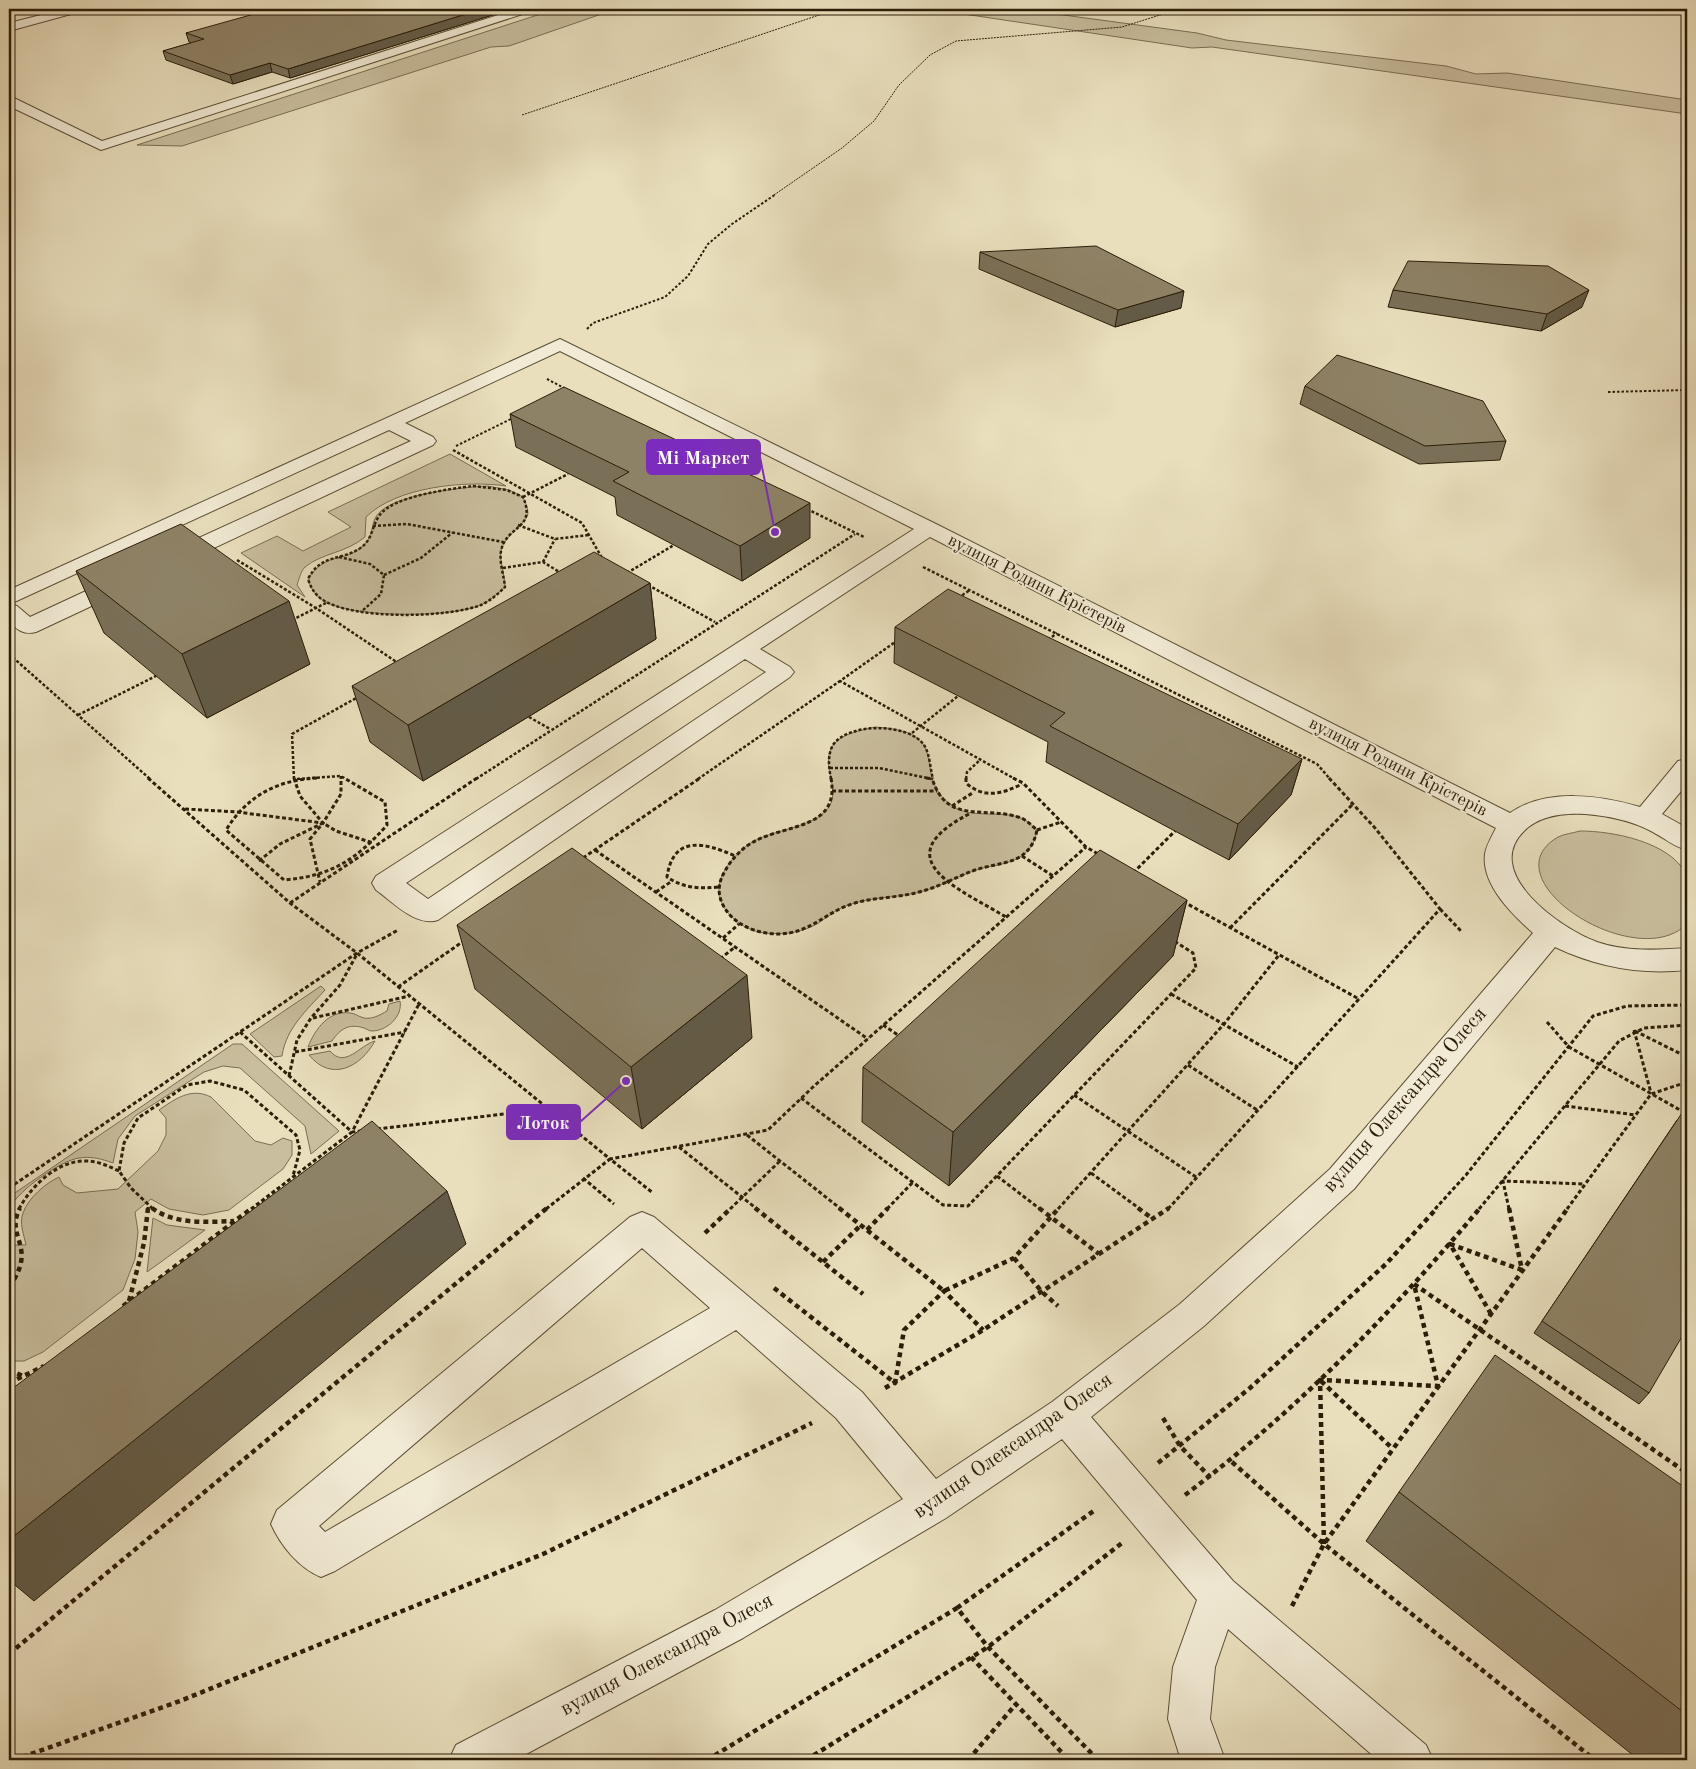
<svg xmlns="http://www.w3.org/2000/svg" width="1696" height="1769" viewBox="0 0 1696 1769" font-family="'Old Standard TT',serif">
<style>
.green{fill:#c9be9e;stroke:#7a6e53}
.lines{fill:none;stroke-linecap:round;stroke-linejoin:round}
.minor-casing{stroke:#5b4e35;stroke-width:2}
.path-far4{stroke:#2c1d08;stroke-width:1;stroke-dasharray:2 1;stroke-linecap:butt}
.path-far3{stroke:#2c1d08;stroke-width:2;stroke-dasharray:2.5 2;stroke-linecap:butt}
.path-far2{stroke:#2c1d08;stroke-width:2.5;stroke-dasharray:3 2;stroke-linecap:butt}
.path-far1{stroke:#2c1d08;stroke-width:3;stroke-dasharray:4 2.5;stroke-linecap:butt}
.path{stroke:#2c1d08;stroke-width:4.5;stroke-dasharray:5 4;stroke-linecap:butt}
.minor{fill:#f1ead4;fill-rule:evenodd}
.wall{fill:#7a7058;stroke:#2c1d08}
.shaded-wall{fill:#635b47;stroke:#2c1d08}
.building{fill:#8e8266;stroke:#2c1d08}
.labels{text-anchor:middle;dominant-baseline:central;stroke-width:4;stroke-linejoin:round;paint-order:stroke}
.street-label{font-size:18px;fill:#2c1d08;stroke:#f1ead4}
.near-street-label{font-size:21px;fill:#2c1d08;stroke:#f1ead4}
.leader{fill:none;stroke:#7b2cbf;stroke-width:2}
.callout-dot{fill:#7b2cbf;stroke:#f1ead4;stroke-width:2}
.callout{fill:#7b2cbf;stroke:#7b2cbf;stroke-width:2}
.callout-label{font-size:19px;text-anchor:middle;font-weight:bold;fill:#fff}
</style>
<rect width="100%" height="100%" fill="#e9dfbd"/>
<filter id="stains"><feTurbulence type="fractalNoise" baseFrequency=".004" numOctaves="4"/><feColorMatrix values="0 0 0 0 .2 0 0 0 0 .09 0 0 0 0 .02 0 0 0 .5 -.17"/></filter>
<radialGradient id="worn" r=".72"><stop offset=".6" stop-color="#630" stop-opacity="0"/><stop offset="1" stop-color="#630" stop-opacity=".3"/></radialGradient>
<g class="green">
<polygon points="556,9 616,9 509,46 491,47 182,146 137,145"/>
<polygon points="930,9 1019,9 1197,33 1226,40 1446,66 1476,74 1507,73 1687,100 1687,114 1212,47 1192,48"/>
<path d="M 450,454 L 506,486 C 465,480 396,487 366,517 L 365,537 C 346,553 322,553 305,567 C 301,571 299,579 297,585 L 305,597 L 241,553 L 277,536 L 303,551 L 351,527 L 328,512 Z"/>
<path d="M 488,486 L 509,490 L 523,497 C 525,502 528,508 528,513 C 527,524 504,535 501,551 C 499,559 505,576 505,587 C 497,594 490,601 481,605 C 451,618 354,618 326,602 C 316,597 311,589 308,579 C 326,552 339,563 359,549 C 378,536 367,523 381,511 C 400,494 463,487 488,486 Z"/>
<path d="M 875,727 C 957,732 909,774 951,805 C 972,821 1005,808 1025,820 C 1029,822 1033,827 1037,830 C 1035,841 1032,848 1023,855 C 1010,865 991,865 976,870 C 956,877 938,888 916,893 C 893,898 868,897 846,906 C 835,910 826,918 817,924 C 800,933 784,935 765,933 C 743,931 717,911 719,887 C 720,872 734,856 745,847 C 760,835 781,832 798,826 C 863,805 813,771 834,744 C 843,733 863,730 875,727 Z"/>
<path d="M 1580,831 C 1613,831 1670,842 1686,874 C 1691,883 1687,913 1687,924 C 1636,975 1486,879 1558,837 C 1564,834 1573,833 1580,831 Z"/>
<path d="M 321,986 L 325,990 C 307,1010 286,1028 282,1056 L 274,1057 L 250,1034 Z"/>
<path d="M 400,1001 C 403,1016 387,1031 372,1031 C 369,1031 367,1029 364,1028 C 349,1023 340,1029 332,1041 L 308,1047 C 315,1029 329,1010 350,1013 C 354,1013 358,1016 361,1017 C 370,1021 380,1015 387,1011 L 389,1004 Z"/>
<path d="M 375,1041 C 360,1068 331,1082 309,1055 L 330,1051 C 345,1069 360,1045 375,1041 Z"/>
<path d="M 233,1044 L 242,1044 L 339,1131 L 311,1154 L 305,1126 L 240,1068 L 223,1066 L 204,1072 L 135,1116 L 118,1139 L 113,1163 C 102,1159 91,1156 79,1158 C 62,1160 17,1191 11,1207 C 6,1219 11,1233 14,1245 L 26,1245 C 24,1235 19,1223 23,1213 C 28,1198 46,1183 59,1177 L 63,1185 L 77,1193 L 118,1189 L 158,1151 L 166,1135 L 166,1118 L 159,1110 C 175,1099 191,1087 211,1097 L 255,1141 L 271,1145 L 283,1138 L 292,1141 L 292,1155 L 283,1169 L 229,1210 L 203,1215 L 169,1209 L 151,1199 L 135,1212 L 138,1232 L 135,1259 L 123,1290 L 43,1352 L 24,1361 L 10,1361 L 9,1360 L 9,1197 Z"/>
<polygon points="153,1218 167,1225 205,1230 147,1272"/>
</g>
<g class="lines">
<g class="minor-casing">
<g id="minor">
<polygon points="65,9 84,9 82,11 9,31 9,23"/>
<polygon points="517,9 534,9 532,11 101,150 9,106 9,97 14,98 102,141"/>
<path d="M 560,339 L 936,524 L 1510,813 C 1546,788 1600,795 1640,807 L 1678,761 L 1687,759 L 1687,784 L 1662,814 L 1687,828 L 1687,850 C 1674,847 1663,837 1651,831 C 1630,820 1608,816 1585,814 C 1564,813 1540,815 1524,831 C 1481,873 1561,929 1597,942 C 1626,952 1657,950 1687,948 L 1687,970 C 1640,975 1597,967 1555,947 L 1354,1189 L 1204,1326 L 1091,1417 L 1233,1581 L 1426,1745 L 1433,1760 L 1378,1760 L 1228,1629 L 1215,1667 L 1210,1719 L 1225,1760 L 1181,1760 L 1168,1719 L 1173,1667 L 1197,1600 L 1062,1439 L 946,1518 L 743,1638 L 515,1760 L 449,1760 L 456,1745 L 715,1610 L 903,1499 L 836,1418 L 736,1330 L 335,1571 L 321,1577 C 299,1568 281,1546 271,1524 L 277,1510 L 630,1217 L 642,1212 L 654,1217 L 862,1392 L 936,1479 L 1052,1402 L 1180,1304 L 1330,1169 L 1533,933 C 1513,915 1481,885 1485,854 C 1486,846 1492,836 1496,828 L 930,537 L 760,649 L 790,667 L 794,672 L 790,677 L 438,920 C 416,927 394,903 376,890 L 372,883 L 376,876 L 914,529 L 560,351 L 405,423 L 433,437 L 436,441 L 433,445 L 182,563 L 174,564 L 166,563 L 163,558 L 166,553 L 411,441 L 389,430 L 10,604 L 17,606 L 30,617 L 114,578 L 122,576 L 130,578 L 133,583 L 130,588 L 36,632 C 23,635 18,630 9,622 L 9,590 ZM 745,659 L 766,672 L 428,899 L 406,883 ZM 642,1248 L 710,1308 L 325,1532 L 319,1526 Z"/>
</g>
</g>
<g class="path-far4">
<polyline points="522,115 837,9"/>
<polyline points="774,195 842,148 874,121 899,85 930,55 956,41 1122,27 1179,9"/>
</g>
<g class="path-far3">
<polyline points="587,329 593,323 665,297 688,276 708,244 732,224 776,194"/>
<polyline points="547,379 566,389"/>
<polyline points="1608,392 1687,390"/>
<polyline points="456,446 513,418"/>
</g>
<g class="path-far2">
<polyline points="453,450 582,523 602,558"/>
<path d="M 473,486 L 507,490 L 523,497 C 537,530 506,525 501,551 C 499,562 504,576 505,587 C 498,594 490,601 481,605 C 447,618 354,620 323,600 C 315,595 311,588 308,579 C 321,554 339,561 359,549 C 373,540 371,528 379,516 C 392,496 450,489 473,486 Z"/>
<polyline points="523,497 568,474"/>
<polyline points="807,509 864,537"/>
<polyline points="518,525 555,539 589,535"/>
<polyline points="373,526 407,524 503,542"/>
<polyline points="339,557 370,564 384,575 381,594 361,612"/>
<polyline points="237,560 316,608 398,663"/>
<polyline points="543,562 555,539"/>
<polyline points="923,567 1317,764 1330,779"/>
<polyline points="503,568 543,562 561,573"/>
<polyline points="627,573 674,545"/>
<polyline points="384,575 421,558 452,533"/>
<polyline points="648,585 715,622"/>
<polyline points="958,598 970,590"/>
<polyline points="292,620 326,603"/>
<polyline points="898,640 840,681 1015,779"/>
<polyline points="1048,640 1057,633"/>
<polyline points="9,654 150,779"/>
<polyline points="78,715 156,676"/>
<polyline points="529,717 550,729"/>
<polyline points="912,733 958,696"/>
<polyline points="830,768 879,768 932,779"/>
<polyline points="341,776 341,779"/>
<polyline points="294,779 292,734 358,697"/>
<polyline points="297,779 341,776 346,779"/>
<polyline points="476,779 855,534"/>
<polyline points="698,779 840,681"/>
<path d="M 831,779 C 829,767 827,756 833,745 C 848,722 909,723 924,745 C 930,754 930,768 933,779"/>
<polyline points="966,779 967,772 980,760"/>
</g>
<g class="path-far1">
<polyline points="148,778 290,903 357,953 610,1159 768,1130 813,1087 1086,847"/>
<polyline points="294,778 300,796 323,823 341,794 341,778"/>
<path d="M 317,778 C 277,780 247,796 226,830 L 284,880 C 331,876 356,860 387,825 L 385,802 L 344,778"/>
<path d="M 831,778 C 840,828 790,824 757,840 C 744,846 732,858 725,871 C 719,881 717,892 722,903 C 732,925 757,934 779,934 C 812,933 826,911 855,903 C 876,897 898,898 919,892 C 939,887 956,877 975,870 C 1003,861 1030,865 1037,830 C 1031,825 1026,819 1018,817 C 984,806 946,825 932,778"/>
<polyline points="926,778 933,779"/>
<path d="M 966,778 L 966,783 C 984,799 1002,794 1022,784"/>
<polyline points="1013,778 1023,783 1086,847 1100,855"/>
<polyline points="1329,778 1375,828 1440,909 1359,999"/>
<polyline points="832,791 937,791"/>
<polyline points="952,806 974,792"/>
<polyline points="185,809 237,812 323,823 310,839 320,882"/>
<path d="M 969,814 C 882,859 960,889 1006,917"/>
<polyline points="1037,830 1061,822"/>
<polyline points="595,850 868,1039"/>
<polyline points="1022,856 1053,876"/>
<polyline points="583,858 700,778"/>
<polyline points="259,861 280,844 323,823 336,831 373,843"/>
<polyline points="1133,873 1175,831"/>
<path d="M 718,887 C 699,889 683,888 667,877 C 673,835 704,842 735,856"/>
<polyline points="656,892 672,881"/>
<polyline points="290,903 477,778"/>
<polyline points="1440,909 1461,931"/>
<polyline points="1230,928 1353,804"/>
<polyline points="723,938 739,924"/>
<polyline points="720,959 735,947"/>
<polyline points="398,987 465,940"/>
<polyline points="1171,994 1298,1067"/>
<polyline points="313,1018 409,996"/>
<polyline points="1547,1022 1569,1047 1687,1114"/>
<polyline points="883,1025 901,1037"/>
<polyline points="1634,1030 1651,1093"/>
<polyline points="1635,1031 1687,1057"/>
<polyline points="240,1032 352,1132 361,1131"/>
<polyline points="295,1052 405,1032"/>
<polyline points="1188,1065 1257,1110"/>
<polyline points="289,1076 297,1040 311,1018 340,985 357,954"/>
<polyline points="1074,1095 1196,1177"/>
<polyline points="801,1098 943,1205 968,1206 1196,968 1193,953 1174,941"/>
<polyline points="1565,1106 1636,1115"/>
<polyline points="377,1129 547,1109"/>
<polyline points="747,1135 841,1209"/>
<polyline points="679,1147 757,1209"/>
<polyline points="1091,1173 1140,1209"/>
<polyline points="997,1176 1040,1209"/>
<polyline points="583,1178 614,1204"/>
<polyline points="9,1188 357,953 398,930"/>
<path d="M 19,1209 C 31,1186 58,1160 86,1161 C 98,1161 108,1166 119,1171"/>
<polyline points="148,1209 148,1207"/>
<polyline points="153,1209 131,1188 119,1171 124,1143 138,1118 187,1085 210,1081 244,1090 296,1135 300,1150 293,1176"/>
<polyline points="251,1209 352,1132 419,1004"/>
<polyline points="546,1209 610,1159 653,1193"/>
<polyline points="730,1209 780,1161"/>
<polyline points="887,1209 913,1182"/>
<polyline points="1058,1209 1224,1024 1279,955"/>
<polyline points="1168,1209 1359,999 1184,902"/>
<polyline points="1435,1209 1466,1175 1593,1016 1627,1006 1687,1005"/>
<polyline points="1479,1209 1619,1041 1644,1028 1687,1025"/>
<polyline points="1509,1209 1503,1181 1584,1184"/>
<polyline points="1567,1209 1651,1094 1687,1082"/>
</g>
<g class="path">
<path d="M 152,1208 C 175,1225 207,1222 234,1221"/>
<polyline points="755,1208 863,1294"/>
<polyline points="839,1208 944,1291 1014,1258 1059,1208"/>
<polyline points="1039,1208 1099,1254"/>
<polyline points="1138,1208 1153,1219"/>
<polyline points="867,1230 888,1208"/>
<polyline points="705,1233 731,1208"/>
<polyline points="1014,1258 1042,1292 1058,1306"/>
<polyline points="823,1262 861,1225"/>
<polyline points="1414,1284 1687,1473"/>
<path d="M 9,1287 C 39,1246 4,1238 20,1208"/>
<polyline points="774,1288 895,1383 904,1330 944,1291 983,1330"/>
<polyline points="129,1301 144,1243 148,1208"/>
<polyline points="123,1306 252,1208"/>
<polyline points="1491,1314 1450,1244 1522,1270 1509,1208"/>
<polyline points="9,1370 23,1376"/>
<polyline points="1321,1381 1392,1448"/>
<polyline points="9,1383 44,1366"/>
<polyline points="885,1388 983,1330 1169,1208"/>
<polyline points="1163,1418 1180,1446 1210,1477"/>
<polyline points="1232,1462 1324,1544 1595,1760"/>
<polyline points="1158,1463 1250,1388 1386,1264 1437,1208"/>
<path d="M 1185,1495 C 1296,1411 1391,1314 1480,1208"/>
<polyline points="1324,1544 1320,1380 1438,1386 1414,1284"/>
<polyline points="1292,1606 1324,1544 1568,1208"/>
<polyline points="957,1608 1095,1510"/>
<polyline points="9,1654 547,1208"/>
<polyline points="971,1657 1069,1760"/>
<polyline points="14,1760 180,1701 543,1554 812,1423"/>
<polyline points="707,1760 957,1608 988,1647 1098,1760"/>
<polyline points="806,1760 988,1647 1122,1543"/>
<polyline points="968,1760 1016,1704"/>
</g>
<use href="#minor" class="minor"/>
</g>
<g class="wall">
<polygon points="512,9 290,78 272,72 233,84 166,60 163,51 191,43 189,42 186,33"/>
<polygon points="980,252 1181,308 1115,327 979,269"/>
<polygon points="1393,290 1582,307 1541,331 1388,307"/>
<polygon points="1305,386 1506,441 1500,460 1419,464 1300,404"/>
<polygon points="510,414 810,538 742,581 617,515 615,497 516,447"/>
<polygon points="76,571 310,664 207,718 104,633"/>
<polygon points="650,583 656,639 423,781 370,742 352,686"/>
<polygon points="895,627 1302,759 1291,795 1229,860 1046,762 1048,742 894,663"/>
<polygon points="1187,900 1173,956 949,1186 862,1122 863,1067"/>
<polygon points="457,925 752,1038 642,1129 475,989"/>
<polygon points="1677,1120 1649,1393 1639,1404 1534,1333"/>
<polygon points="1687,1489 1687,1760 1639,1760 1366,1541 1399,1492"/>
</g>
<g class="shaded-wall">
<polygon points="482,9 512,9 290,78 288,69"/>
<polygon points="270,63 272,72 233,84 230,75"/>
<polygon points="1589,290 1582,307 1541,331 1547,314"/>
<polygon points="1184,291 1181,308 1115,327 1118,310"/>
<polygon points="810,503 810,538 742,581 740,546"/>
<polygon points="650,583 656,639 423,781 408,725"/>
<polygon points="289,601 310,664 207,718 182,654"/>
<polygon points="1302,759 1291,795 1229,860 1238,824"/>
<polygon points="1187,900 1173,956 949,1186 953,1132"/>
<polygon points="747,975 752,1038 642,1129 631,1067"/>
<polygon points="447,1191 466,1244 34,1601 9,1580 9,1540"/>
</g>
<g class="building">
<polygon points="272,9 482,9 288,69 270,63 230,75 163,51 204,39 186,33"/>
<polygon points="1096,246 1184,291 1118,310 980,252"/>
<polygon points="1408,261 1548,266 1589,290 1547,314 1393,290"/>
<polygon points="1337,355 1483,401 1506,441 1425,446 1305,386"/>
<polygon points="564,387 810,503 740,546 613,481 629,472 510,414"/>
<polygon points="181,524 289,601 182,654 76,571"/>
<polygon points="594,552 650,583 408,725 352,686"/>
<polygon points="948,589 1302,759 1238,824 1050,726 1065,713 895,627"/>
<polygon points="572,848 747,975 631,1067 457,925"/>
<polygon points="1100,850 1187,900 953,1132 863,1067"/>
<polygon points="1686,1107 1687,1108 1687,1328 1649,1393 1542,1321"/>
<polygon points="372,1121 447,1191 9,1540 9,1391"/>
<polygon points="1495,1355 1687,1489 1687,1715 1399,1492"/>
<polygon points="992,1755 997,1760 988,1760"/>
</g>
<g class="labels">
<g class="street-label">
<text transform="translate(1037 584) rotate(27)">вулиця Родини Крістерів</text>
<text transform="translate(1398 767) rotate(27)">вулиця Родини Крістерів</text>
</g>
<g class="near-street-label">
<text transform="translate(1405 1100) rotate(-49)">вулиця Олександра Олеся</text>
<text transform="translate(1013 1446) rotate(-35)">вулиця Олександра Олеся</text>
<text transform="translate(667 1655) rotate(-28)">вулиця Олександра Олеся</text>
</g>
</g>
<path class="leader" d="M775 532L760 457M626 1081L580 1122"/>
<g class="callout-dot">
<circle cx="775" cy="532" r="5"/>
<circle cx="626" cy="1081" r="5"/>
</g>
<g class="callout">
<rect x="647" y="440" width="113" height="34" rx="5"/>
<rect x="507" y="1105" width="73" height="34" rx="5"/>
</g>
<g class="callout-label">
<text x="703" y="464">Мі Маркет</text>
<text x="543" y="1129">Лоток</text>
</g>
<rect width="1696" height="1769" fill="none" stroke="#e9dfbd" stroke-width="30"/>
<rect x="10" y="10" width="1676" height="1749" fill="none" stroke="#2c1d08" stroke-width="2.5"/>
<rect x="15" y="15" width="1666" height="1739" fill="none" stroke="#2c1d08"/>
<rect width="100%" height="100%" filter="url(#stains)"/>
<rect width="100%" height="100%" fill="url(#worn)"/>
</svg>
